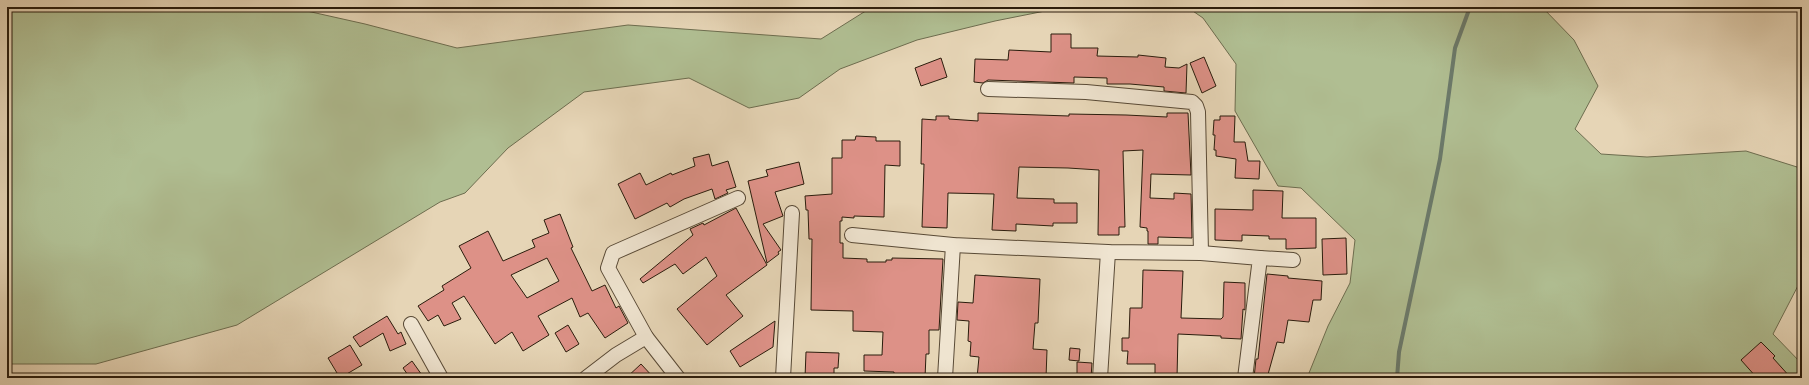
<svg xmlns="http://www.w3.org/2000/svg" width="1809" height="385" viewBox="0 0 1809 385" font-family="'IM FELL English',serif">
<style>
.green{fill:#b0be92;stroke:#6d6d4f}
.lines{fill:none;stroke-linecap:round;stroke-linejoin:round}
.stream{stroke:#6b7a6b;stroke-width:4}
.building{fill:#dd9187;stroke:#2a1c0c;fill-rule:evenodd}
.minor-casing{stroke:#594a36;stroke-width:16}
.minor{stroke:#efe4d0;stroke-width:14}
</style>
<rect width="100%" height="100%" fill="#e6d5b6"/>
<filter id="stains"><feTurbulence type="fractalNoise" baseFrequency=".005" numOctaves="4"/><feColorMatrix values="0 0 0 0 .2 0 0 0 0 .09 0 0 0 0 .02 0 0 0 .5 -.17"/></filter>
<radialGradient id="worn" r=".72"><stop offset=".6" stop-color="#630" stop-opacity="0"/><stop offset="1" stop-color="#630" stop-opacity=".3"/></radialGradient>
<g class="green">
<polygon points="7,7 289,7 365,24 457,48 628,25 821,39 872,7 1065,7 995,21 917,40 840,69 799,98 749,108 689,78 584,92 508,148 465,193 440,202 237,325 96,364 7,364"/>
<polygon points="1187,7 1542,7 1574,40 1598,86 1575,129 1601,154 1647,157 1746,151 1797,167 1802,174 1802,278 1773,334 1802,364 1802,378 1307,378 1328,326 1350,283 1355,240 1301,188 1278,186 1235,111 1236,64 1203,18"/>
</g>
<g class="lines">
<polyline class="stream" points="1397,378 1399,352 1440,159 1455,48 1470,7"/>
</g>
<g class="building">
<polygon points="1051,34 1071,34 1071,48 1098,48 1097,56 1138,57 1138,55 1166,58 1165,67 1179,68 1187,64 1186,93 1164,91 1164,87 1130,84 1107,84 1107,78 1074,77 1074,83 988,80 983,83 974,82 975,59 1008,60 1009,50 1051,52"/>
<polygon points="1204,57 1216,86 1202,93 1190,63"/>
<polygon points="941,58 947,77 921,86 915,68"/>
<polygon points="978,113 1069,116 1069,114 1126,115 1167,117 1167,113 1188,113 1191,175 1151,174 1150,198 1174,199 1174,193 1191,194 1192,238 1158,237 1158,244 1148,244 1148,231 1147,231 1147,228 1140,227 1143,150 1123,151 1125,227 1119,227 1119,235 1098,235 1099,170 1068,168 1019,167 1017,198 1054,199 1054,203 1077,203 1077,223 1053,223 1053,226 1016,224 1016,231 992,230 994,194 948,193 947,228 922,227 924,164 921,164 922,119 936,120 936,116 949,116 949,119 978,121"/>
<polygon points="1220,116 1235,116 1234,142 1245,142 1248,161 1260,161 1259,179 1235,178 1236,159 1216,156 1216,150 1214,150 1215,135 1213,135 1214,120 1220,120"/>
<polygon points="856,136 876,137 876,141 900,141 900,166 885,165 884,217 854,216 854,218 842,217 842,221 840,221 840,243 843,243 843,258 867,259 867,262 886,262 886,260 892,260 892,258 943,259 939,330 929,330 929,354 926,354 925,378 894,378 894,372 864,371 864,355 882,355 883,332 853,331 853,311 811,310 812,239 809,239 808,210 806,210 805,196 832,194 832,158 842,158 842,140 855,140"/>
<polygon points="709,154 712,166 728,161 736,187 726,190 728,193 715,199 712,189 684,199 670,207 667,203 635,219 618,184 640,173 646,185 671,173 672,175 695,166 693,158"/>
<polygon points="799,162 804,184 775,192 783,216 763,224 781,250 778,252 779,254 767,263 748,181 768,176 766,170"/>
<polygon points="1253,190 1283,191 1282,218 1316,218 1316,248 1286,249 1286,239 1269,239 1269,236 1242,235 1242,241 1215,240 1215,209 1253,210"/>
<polygon points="736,208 767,265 726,295 743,316 707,345 677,309 717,276 706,257 683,274 675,264 643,283 640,279 693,235 690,229 703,223 704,225"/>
<path d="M 560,214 L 573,247 L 571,248 L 592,291 L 605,285 L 616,308 L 619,306 L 628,323 L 605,338 L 588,313 L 580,317 L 572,298 L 538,316 L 549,335 L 523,351 L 512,332 L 495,344 L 464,296 L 452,303 L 461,319 L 444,326 L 438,315 L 428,321 L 418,306 L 444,290 L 442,286 L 471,268 L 459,246 L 488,231 L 503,261 L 535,247 L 532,240 L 549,233 L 544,220 ZM 547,258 L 559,281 L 527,298 L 511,275 Z"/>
<polygon points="1346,238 1347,274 1323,275 1322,239"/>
<polygon points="1143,270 1183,271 1181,318 1221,319 1223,317 1224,282 1245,283 1245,310 1243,309 1241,339 1221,338 1221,336 1178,334 1177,378 1155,378 1155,364 1127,364 1128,351 1122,351 1122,338 1129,338 1130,308 1142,308"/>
<polygon points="1267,274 1288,276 1288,278 1322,281 1321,300 1313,300 1309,322 1288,320 1284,343 1277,342 1267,378 1254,378 1256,359 1258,359"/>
<polygon points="975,275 1040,279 1038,323 1035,323 1033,349 1047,350 1046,378 977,378 979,357 970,356 971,342 968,341 969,321 957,320 958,302 973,303"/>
<polygon points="387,316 398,334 401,332 406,344 390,351 383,333 360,347 353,337"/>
<polygon points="775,321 773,347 740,367 730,351"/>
<polygon points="568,325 579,344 566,352 555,333"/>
<polygon points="1761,342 1775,356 1773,358 1791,378 1757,378 1741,360"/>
<polygon points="350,345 362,365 340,378 328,358"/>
<polygon points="1070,348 1080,349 1079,361 1069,360"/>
<polygon points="806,352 839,353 838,368 834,368 834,378 805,378"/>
<polygon points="412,361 424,378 410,378 403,368"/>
<polygon points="1077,362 1092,363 1091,378 1077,378"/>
<polygon points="641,364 654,378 626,378"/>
</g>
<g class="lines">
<g class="minor-casing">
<g id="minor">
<polyline points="988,89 1086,92 1192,102 1196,106 1198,112 1201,253"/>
<polyline points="852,235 953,245 1108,252 1201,253 1260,258 1245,378"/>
<polyline points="1260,258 1293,260"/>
<polyline points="411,324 441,378"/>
<polyline points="646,337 608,268 613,253 738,198"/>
<polyline points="586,378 616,355 646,337 678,378"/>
<polyline points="783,378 792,213"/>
<polyline points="945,378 953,245"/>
<polyline points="1100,378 1108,252"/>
</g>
</g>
<use href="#minor" class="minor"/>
</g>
<rect width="1809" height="385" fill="none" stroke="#e6d5b6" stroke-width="24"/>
<rect x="8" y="8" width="1793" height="369" fill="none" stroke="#2a1c0c" stroke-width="2"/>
<rect x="12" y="12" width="1785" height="361" fill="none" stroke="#2a1c0c"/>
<rect width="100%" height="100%" filter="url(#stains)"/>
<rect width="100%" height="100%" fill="url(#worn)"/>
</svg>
